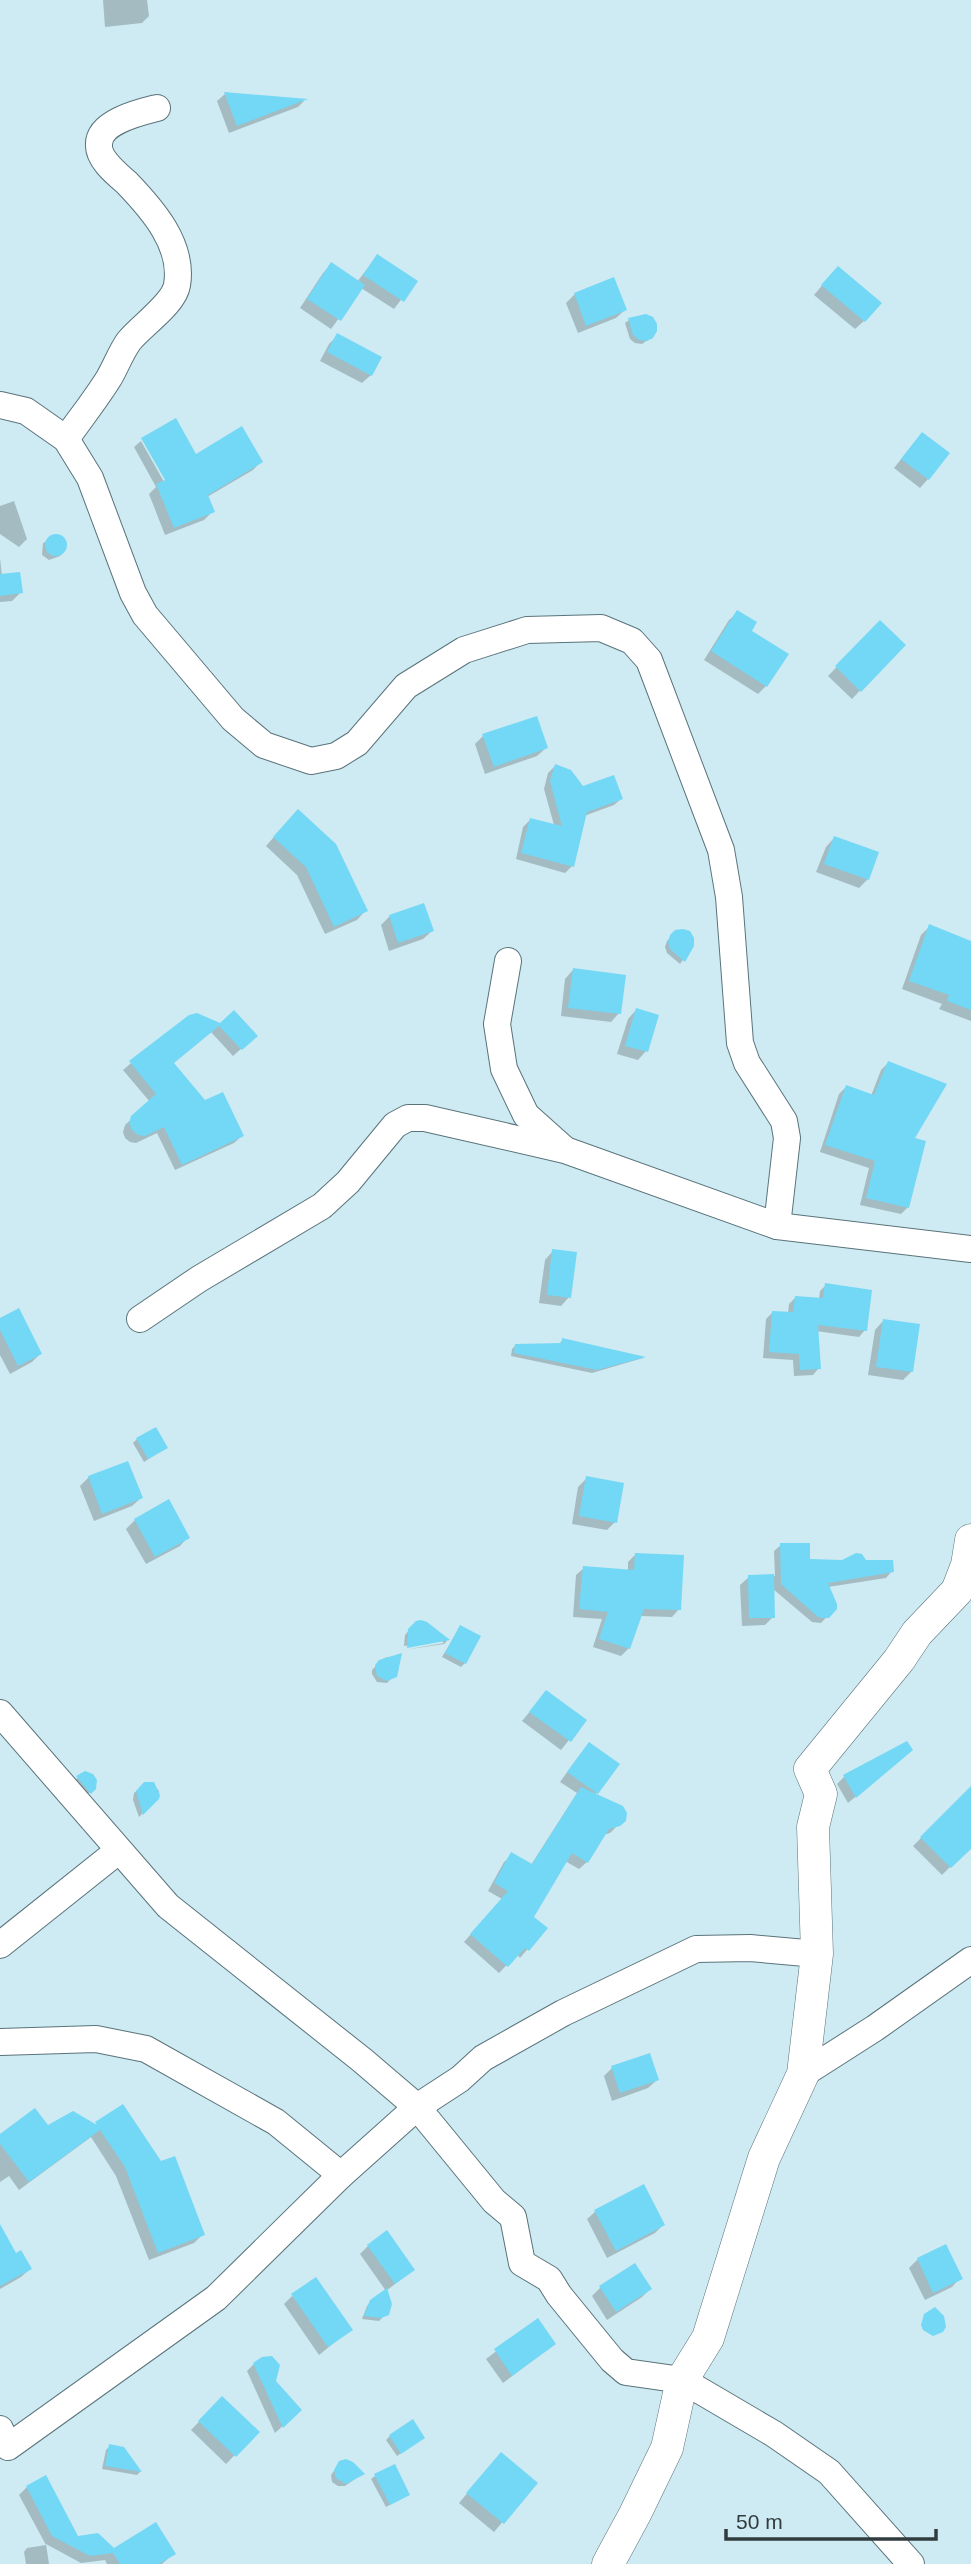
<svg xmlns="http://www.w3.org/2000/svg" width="971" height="2564" viewBox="0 0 971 2564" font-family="Helvetica,sans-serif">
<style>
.shadow{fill:#0003}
.building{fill:#73d8f5}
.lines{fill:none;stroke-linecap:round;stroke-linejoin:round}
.minor-casing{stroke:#5a737b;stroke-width:28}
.tertiary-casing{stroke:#5a737b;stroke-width:33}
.minor{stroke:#fff;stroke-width:26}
.tertiary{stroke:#fff;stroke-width:32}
</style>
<rect width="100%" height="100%" fill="#ceeaf2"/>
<g class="shadow">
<polygon points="103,0 147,0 149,16 142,23 105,27"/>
<polygon points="225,94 304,101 298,107 229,133 217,101"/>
<polygon points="377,256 415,281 394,309 361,288 331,329 300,308 323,273 331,265 357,282"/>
<polygon points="830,276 864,321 855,329 814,295"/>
<polygon points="575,294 625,310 616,318 578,333 566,303"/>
<polygon points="629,320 652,337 642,344 635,343 630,339 625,323"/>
<polygon points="337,336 371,375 362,383 320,361 329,344"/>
<polygon points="141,441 168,489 196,456 261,461 253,470 207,497 213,511 204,520 165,535 149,494 156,487 134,447"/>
<polygon points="914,443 928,479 920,488 894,468"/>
<polygon points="14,501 27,539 19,547 0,534 0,506"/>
<polygon points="56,536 61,537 66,547 60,556 49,560 42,555 43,543"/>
<polygon points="0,558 2,576 21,592 12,601 0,602"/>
<polygon points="738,612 749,631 766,686 758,694 704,660 729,620"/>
<polygon points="880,622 903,645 852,699 828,676"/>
<polygon points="483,736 546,748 537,756 485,774 475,744"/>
<polygon points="555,766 582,788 621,799 614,805 584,816 572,866 565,873 516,859 523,827 530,820 554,825 544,789 548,773"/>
<polygon points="289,820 365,911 357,920 325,934 297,875 266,846"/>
<polygon points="834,838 868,879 859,888 816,872 826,847"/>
<polygon points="390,916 432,931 423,939 389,951 381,925"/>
<polygon points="930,926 971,942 971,1021 939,1009 942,1004 902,989 921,935"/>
<polygon points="676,932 683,960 680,964 667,953 665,947 667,941"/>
<polygon points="573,970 619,1013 611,1022 561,1016 565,979"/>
<polygon points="636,1010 646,1051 638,1060 617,1054 628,1019"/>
<polygon points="190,1017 255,1036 233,1056 211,1032 172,1064 205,1102 242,1136 234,1143 175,1170 157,1133 136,1143 130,1142 125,1138 123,1132 125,1125 150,1102 123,1070 169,1031"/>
<polygon points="888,1063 912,1139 908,1207 901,1214 860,1205 869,1168 820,1152 839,1094 846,1087 871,1096 881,1070"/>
<polygon points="553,1251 569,1297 561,1306 539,1303 545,1260"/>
<polygon points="826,1285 865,1330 859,1337 816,1331 819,1368 813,1375 794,1376 793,1360 763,1358 766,1319 772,1313 788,1313 789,1304 795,1298 819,1299 820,1291"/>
<polygon points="0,1320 40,1354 32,1362 10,1374 0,1355"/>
<polygon points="883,1321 912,1371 903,1380 868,1375 875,1330"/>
<polygon points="562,1340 643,1358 592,1373 511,1356 512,1349 516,1345 559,1345"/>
<polygon points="137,1439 166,1448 144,1462 133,1443"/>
<polygon points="89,1477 141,1498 132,1506 94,1521 80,1486"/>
<polygon points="587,1478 615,1522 607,1530 572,1524 578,1487"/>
<polygon points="168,1501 188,1537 180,1546 146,1564 126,1529 135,1520"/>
<polygon points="781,1545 808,1561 866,1562 892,1571 886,1578 828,1587 835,1608 821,1623 812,1622 773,1589 773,1617 765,1625 742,1626 740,1585 749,1577 775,1576 774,1551"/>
<polygon points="636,1554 679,1609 672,1617 640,1616 629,1648 621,1656 593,1647 602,1619 573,1617 576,1575 584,1568 628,1571 628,1562"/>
<polygon points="416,1622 421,1622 447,1641 444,1644 404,1650 444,1643 441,1640 404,1646 405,1635"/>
<polygon points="460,1627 465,1663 461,1667 442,1657"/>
<polygon points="400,1655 398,1671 387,1683 377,1682 372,1674 372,1670 384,1658"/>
<polygon points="546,1692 585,1720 561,1750 522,1721"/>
<polygon points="581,1753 617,1765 595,1795 618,1825 610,1833 603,1835 587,1862 579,1869 565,1861 532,1918 545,1928 520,1958 517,1954 499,1973 464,1942 502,1899 488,1891 504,1862 512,1855 531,1865 577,1793 560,1782"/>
<polygon points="904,1757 848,1803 837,1784 844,1777"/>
<polygon points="85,1773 94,1788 86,1796 73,1781"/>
<polygon points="145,1784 153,1784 159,1791 158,1798 139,1817 133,1800 134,1793"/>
<polygon points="964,1795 971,1801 971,1846 942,1875 913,1846"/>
<polygon points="612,2068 657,2080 648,2088 612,2101 604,2076"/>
<polygon points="96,2124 203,2234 194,2243 149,2260 116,2176 91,2137 19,2190 9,2176 0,2182 0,2136 47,2127"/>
<polygon points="596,2211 663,2225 655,2233 607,2258 587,2219"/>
<polygon points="0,2227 15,2255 30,2269 21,2277 0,2289"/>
<polygon points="368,2246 413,2270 386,2291 360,2254"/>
<polygon points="918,2259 960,2278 952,2287 925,2300 909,2268"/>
<polygon points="635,2266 650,2289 642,2297 607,2320 592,2296 600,2288"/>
<polygon points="292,2296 350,2330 319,2355 284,2304"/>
<polygon points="371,2301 389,2311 379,2321 362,2319 367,2306"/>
<polygon points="537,2320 554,2344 503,2383 486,2359"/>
<polygon points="254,2364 274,2382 300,2410 275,2433 247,2371"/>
<polygon points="222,2398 257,2432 226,2464 191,2430"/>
<polygon points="390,2436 423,2438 397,2456 386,2440"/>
<polygon points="110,2446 140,2472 137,2475 102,2469 106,2450"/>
<polygon points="340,2463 362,2474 345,2486 338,2486 332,2482 331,2475"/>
<polygon points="493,2463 536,2483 494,2532 459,2503"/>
<polygon points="375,2476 408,2495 386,2507 371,2479"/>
<polygon points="27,2487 77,2538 114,2550 173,2554 162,2564 107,2564 105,2560 81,2563 46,2544 49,2564 26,2564 24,2552 27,2548 46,2545 19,2495"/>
</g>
<g class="building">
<polygon points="224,92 308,99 237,126"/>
<polygon points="377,254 418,281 404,302 363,275"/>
<polygon points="331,262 365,285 341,321 307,299"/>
<polygon points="838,266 882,303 865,322 821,285"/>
<polygon points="614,277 627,310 586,326 574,293"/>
<polygon points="646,314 653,317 657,324 657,331 653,338 647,341 639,340 633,335 628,318"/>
<polygon points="337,333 382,357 372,376 327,352"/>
<polygon points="176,418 196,454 242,426 263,462 208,495 215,512 174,528 156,484 165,480 141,438"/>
<polygon points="922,432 950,453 929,480 901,459"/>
<circle cx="56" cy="545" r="11"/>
<polygon points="20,572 23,593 0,596 0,574"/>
<polygon points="737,610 757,622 752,631 789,654 767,687 711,651"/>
<polygon points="880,620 906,645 861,692 835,666"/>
<polygon points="537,716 548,748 494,767 482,734"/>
<polygon points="555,764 571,770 583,786 614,775 623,799 587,812 574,867 521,853 530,818 562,826 550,781"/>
<polygon points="298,809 336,844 368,911 334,927 306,867 273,837"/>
<polygon points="834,836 879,852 869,880 824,864"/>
<polygon points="424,903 434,931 398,943 389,915"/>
<polygon points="929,924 971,941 971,1010 947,1001 949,995 909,981"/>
<polygon points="683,929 690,931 694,938 694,946 685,962 670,949 668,942 670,935 675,930"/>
<polygon points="573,968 626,975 621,1014 568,1008"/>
<polygon points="636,1008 659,1015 648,1052 625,1046"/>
<polygon points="234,1010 258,1036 242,1050 219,1026 174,1063 205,1100 223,1092 244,1136 182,1165 164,1127 145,1136 138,1135 132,1130 129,1123 131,1116 156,1094 129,1061 189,1015 197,1013 220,1023"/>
<polygon points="888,1061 947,1084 915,1138 926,1141 909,1208 866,1198 875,1161 825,1145 846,1085 874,1095"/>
<polygon points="552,1249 577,1252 571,1298 547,1295"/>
<polygon points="825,1283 872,1290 867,1331 818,1325 821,1369 800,1370 799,1354 769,1352 772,1311 793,1312 795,1296 823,1298"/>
<polygon points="19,1308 42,1354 18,1366 0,1330 0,1318"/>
<polygon points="883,1319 920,1324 913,1372 876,1367"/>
<polygon points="562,1338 646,1357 597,1370 514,1353 515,1344 562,1343"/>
<polygon points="156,1427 168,1448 148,1459 136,1438"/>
<polygon points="128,1461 143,1498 102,1514 88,1476"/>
<polygon points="586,1476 624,1483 617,1523 579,1516"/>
<polygon points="169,1499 190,1538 155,1557 134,1519"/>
<polygon points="780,1543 810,1543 810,1559 842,1560 856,1553 862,1554 866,1560 893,1560 894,1572 828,1583 837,1604 837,1609 829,1618 823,1618 818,1617 781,1584"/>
<polygon points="635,1553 684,1555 681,1610 644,1609 630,1649 599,1639 608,1612 579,1609 583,1566 634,1570"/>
<polygon points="774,1574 775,1618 749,1618 748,1575"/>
<polygon points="421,1620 427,1622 450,1640 407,1648 408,1629 416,1621"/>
<polygon points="460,1625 481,1636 466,1664 445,1653"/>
<polygon points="402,1653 397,1677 387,1681 377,1676 375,1665 379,1660"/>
<polygon points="546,1690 587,1720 571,1742 529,1712"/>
<polygon points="907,1741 913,1750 856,1798 843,1775"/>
<polygon points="589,1742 620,1764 598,1794 567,1772"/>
<polygon points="85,1771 93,1774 97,1780 96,1789 91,1794 76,1776"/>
<polygon points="144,1782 154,1782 160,1795 159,1799 143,1815 136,1791"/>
<polygon points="971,1786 971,1849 951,1868 920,1837"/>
<polygon points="581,1787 623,1806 627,1813 626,1821 620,1826 609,1829 588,1863 572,1853 534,1917 548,1928 529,1951 525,1948 508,1967 470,1934 508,1891 494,1883 511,1852 532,1864"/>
<polygon points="650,2053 659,2080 620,2093 611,2066"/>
<polygon points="123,2104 161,2161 175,2156 205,2235 158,2253 125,2167 100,2130 29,2182 0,2144 0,2134 35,2108 48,2125 73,2111 97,2125 95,2122"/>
<polygon points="644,2184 665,2225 616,2251 594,2210"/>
<polygon points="0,2224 16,2253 21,2250 32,2269 0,2286"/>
<polygon points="387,2230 415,2270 395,2284 367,2245"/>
<polygon points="946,2244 963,2279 933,2293 917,2258"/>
<polygon points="635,2263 652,2289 616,2312 599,2286"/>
<polygon points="316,2277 353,2330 328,2347 291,2294"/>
<polygon points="387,2288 392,2304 389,2315 381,2318 364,2316 370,2300"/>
<polygon points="935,2307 944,2316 946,2327 943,2332 933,2336 923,2330 921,2325 924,2314"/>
<polygon points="538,2318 556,2344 512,2376 494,2349"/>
<polygon points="272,2356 280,2365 276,2381 302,2410 283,2428 253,2363 262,2357"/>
<polygon points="222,2396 260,2432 236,2457 198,2421"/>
<polygon points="413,2419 425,2438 401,2454 389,2435"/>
<polygon points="109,2444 124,2447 142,2472 105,2466"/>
<polygon points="501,2452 538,2483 504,2524 466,2493"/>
<polygon points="346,2459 353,2462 365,2474 346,2484 336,2478 334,2470 339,2461"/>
<polygon points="395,2464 410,2495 390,2505 374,2474"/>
<polygon points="46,2475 78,2536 98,2533 114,2548 156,2522 176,2554 159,2564 120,2564 113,2553 90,2556 52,2536 26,2486"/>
</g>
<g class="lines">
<g class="minor-casing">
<g id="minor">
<polyline points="0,405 26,411 66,439 90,478 133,593 145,615 233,719 264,745 311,761 336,756 357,743 406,686 464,650 527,630 601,628 632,641 649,660 721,850 729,897 740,1043 747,1063 784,1121 787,1138 777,1226"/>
<path d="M 66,439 C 80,419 96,399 109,378 C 116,366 121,352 129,341 C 142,325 174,304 177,285 C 184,245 152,209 127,183 C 117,174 99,160 99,146 C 97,122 141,112 157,108"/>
<polyline points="508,961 497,1024 504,1069 526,1115 564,1149"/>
<polyline points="140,1319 199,1279 322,1206 348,1182 395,1125 408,1118 425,1118 565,1150 777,1226 971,1249"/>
<polyline points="0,1713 168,1906 362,2060 417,2107 494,2201 513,2217 522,2263 549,2279 559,2295 612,2360 626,2372 682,2380 774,2434 829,2472 911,2564"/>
<polyline points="0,1945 118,1851"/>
<polyline points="0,2042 96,2039 146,2049 276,2122 341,2175"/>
<polyline points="803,2074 875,2028 971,1960"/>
<polyline points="0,2429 8,2447 216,2298 341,2175 417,2107 460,2079 483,2058 563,2013 696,1949 750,1948 817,1954"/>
</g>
</g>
<g class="tertiary-casing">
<polyline id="tertiary" points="608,2564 635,2514 667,2448 682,2380 708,2338 764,2158 803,2074 817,1954 813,1827 821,1794 810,1769 899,1660 917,1633 957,1591 967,1565 971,1540"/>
</g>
<use href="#minor" class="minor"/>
<use href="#tertiary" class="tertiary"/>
</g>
<path d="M726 2529v10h210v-10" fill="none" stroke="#313c3f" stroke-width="3.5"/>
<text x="736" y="2529" font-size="21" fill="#313c3f" stroke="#ceeaf2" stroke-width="5" paint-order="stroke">50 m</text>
</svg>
